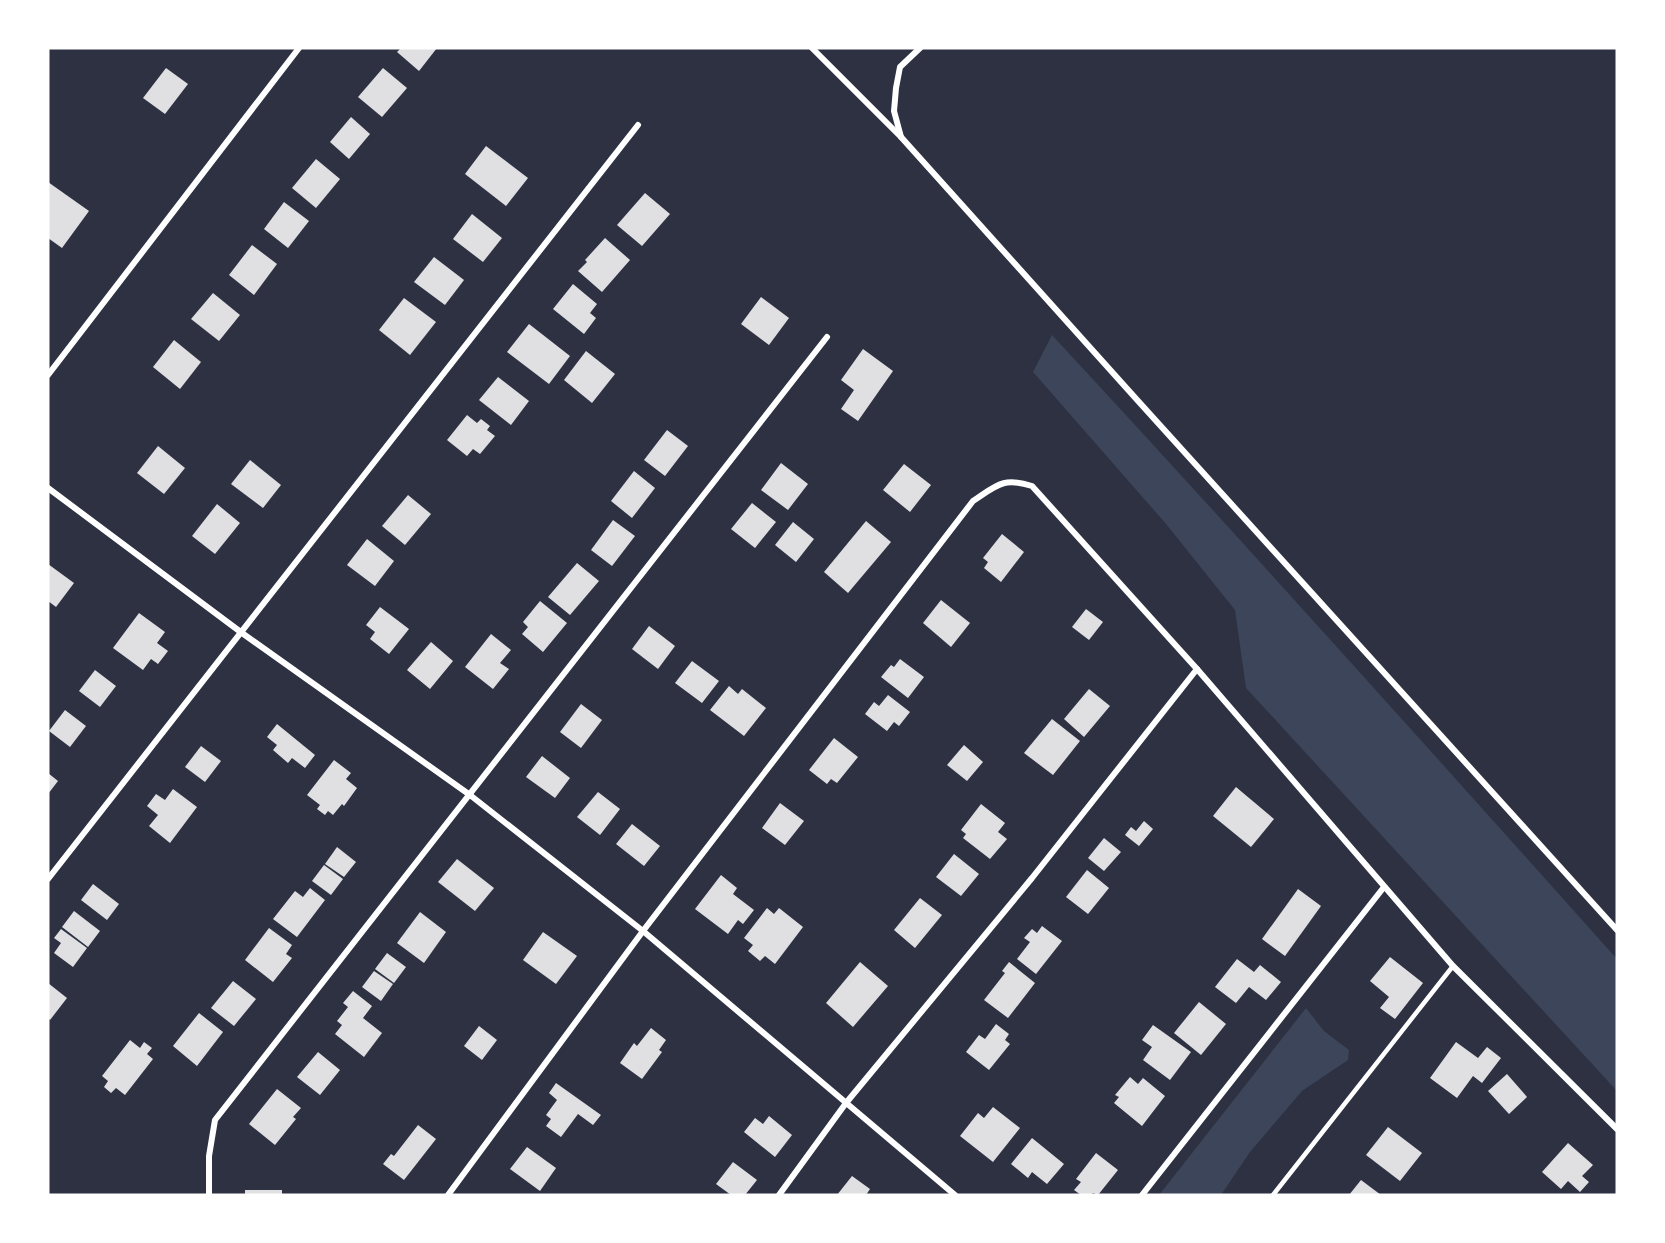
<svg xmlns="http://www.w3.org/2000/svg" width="1665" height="1243" viewBox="0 0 1665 1243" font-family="'Noto Sans',sans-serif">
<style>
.green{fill:#3c4559}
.building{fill:#e0e0e3}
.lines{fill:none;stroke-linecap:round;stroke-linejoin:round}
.service{stroke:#fff;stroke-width:4.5}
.minor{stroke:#fff;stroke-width:6}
</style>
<rect width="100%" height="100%" fill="#2d3142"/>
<g class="green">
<path d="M 1052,335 C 1243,541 1430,750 1617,959 L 1617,1091 L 1246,688 L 1235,610 L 1166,524 L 1033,372 Z"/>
<polygon points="1306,1008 1324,1031 1349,1050 1348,1060 1302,1091 1250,1152 1221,1195 1159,1195"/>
</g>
<g class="building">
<polygon points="401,48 437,48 419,71 397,52"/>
<polygon points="166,68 188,84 165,114 143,98"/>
<polygon points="383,68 407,88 382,117 358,97"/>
<polygon points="351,117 370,134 349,159 330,142"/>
<polygon points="486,146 528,178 506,206 465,174"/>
<polygon points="316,159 340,179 316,208 292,188"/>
<polygon points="48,182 89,211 62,248 48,238"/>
<polygon points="645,193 670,214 642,246 617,225"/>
<polygon points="284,202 309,221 288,248 264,229"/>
<polygon points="472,214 502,238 483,262 453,239"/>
<polygon points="605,238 630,260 602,292 578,271 587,262 585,260"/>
<polygon points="252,245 277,264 254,295 229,275"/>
<polygon points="434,257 464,280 445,305 414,282"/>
<polygon points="573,284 597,304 590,313 596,318 584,334 553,309"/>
<polygon points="213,293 240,315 219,341 191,319"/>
<polygon points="761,297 789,318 769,345 741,324"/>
<polygon points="404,298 436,322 410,355 379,330"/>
<polygon points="529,324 570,356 549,384 507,352"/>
<polygon points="174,340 201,362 180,389 153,367"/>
<polygon points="863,349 893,371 858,421 841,409 854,390 841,380"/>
<polygon points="586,351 615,374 592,403 564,380"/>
<polygon points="498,377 529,401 511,425 479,400"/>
<polygon points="467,415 477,423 481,419 490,426 487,430 495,436 480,454 473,449 467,456 447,440"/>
<polygon points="667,430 688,446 665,476 644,460"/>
<polygon points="158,446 185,468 164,494 137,473"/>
<polygon points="250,460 281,485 263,508 231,484"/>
<polygon points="781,463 808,484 788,510 761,490"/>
<polygon points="904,464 931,485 910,512 883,490"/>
<polygon points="634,471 655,488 632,518 611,501"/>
<polygon points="408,495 431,514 405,545 382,526"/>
<polygon points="752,503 776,522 755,548 731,529"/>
<polygon points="217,504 240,523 215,554 192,536"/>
<polygon points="613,520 635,536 612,566 591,550"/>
<polygon points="866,521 891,542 848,593 824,572"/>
<polygon points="793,522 814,539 796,562 775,545"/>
<polygon points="1002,534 1024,552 1001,582 984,568 988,562 983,558"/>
<polygon points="367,539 394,561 375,586 347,565"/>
<polygon points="577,563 599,581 570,615 548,597"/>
<polygon points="48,564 74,583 56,607 48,601"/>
<polygon points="941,600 970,623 951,647 923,623"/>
<polygon points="540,601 567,623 543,652 522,634 528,627 523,622"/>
<polygon points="380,607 409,629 389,654 370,639 375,632 366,625"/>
<polygon points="1086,609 1103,622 1089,640 1072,627"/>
<polygon points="139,613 165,632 157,643 168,651 158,664 151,659 143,670 113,648"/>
<polygon points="649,626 675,646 658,669 632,649"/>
<polygon points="491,634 511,650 500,663 509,669 493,689 465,667"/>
<polygon points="431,642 453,661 430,689 407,670"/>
<polygon points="900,659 924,677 908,698 881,677 891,665 894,667"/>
<polygon points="692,661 719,681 702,703 675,683"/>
<polygon points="95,670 116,686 100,707 79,691"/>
<polygon points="729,686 738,694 742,689 766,708 744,736 710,710"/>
<polygon points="1089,689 1110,706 1084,737 1064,719"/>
<polygon points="888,695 910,712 899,726 894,722 887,731 865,714 874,702 879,706"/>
<polygon points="581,704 602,720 581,748 560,732"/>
<polygon points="65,710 86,726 70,747 49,731"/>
<polygon points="1052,719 1080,741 1053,775 1024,753"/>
<polygon points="277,724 315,755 305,768 292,758 288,763 273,750 277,745 267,737"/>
<polygon points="834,738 858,757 837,783 831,779 827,784 809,770"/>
<polygon points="964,745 983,762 967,781 947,765"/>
<polygon points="201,746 221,761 205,782 185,767"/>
<polygon points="542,756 570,778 555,798 526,777"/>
<polygon points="334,760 351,773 346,779 357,788 344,806 342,804 333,815 328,811 325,815 317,809 320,805 307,795"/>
<polygon points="48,773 58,781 48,794"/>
<polygon points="1236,787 1274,819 1251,847 1213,816"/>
<polygon points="173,789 197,807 170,843 149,826 158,815 147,806 156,794 165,800"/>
<polygon points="598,792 620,809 600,835 577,817"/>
<polygon points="780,803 804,821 785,845 762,828"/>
<polygon points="981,804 1005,823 998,832 1007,839 990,859 963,838 966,834 961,830"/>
<polygon points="1144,821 1153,829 1139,846 1125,835 1131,827 1136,831"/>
<polygon points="632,824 660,846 644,866 616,844"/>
<polygon points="1104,838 1121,852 1104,871 1088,858"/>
<polygon points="337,847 356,862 344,877 325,864"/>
<polygon points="954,854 979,874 961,896 936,877"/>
<polygon points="457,859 494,888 475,911 438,882"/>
<polygon points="324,865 343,879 331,895 312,881"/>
<polygon points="1087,870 1109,888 1088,914 1066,897"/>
<polygon points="721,875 737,888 733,894 754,910 743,924 738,920 728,934 695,909"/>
<polygon points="93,884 119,904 107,920 81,900"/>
<polygon points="310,888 325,900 297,937 273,919 295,891 303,897"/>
<polygon points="1298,889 1321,906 1285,956 1262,939"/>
<polygon points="920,898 942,915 915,948 894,930"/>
<polygon points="767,908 774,914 779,908 803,927 775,964 765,956 760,961 748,951 753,945 744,938"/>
<polygon points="74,911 100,931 88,947 62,927"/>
<polygon points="420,912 446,932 424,963 397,943"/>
<polygon points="1042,926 1062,941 1036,974 1017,959 1030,942 1024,938 1032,929 1037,933"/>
<polygon points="269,928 292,945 286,954 292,958 273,982 245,960"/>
<polygon points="61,929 87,948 73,967 54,953 61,943 54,938"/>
<polygon points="543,932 577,956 556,984 523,960"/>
<polygon points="387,953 406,967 394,983 375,969"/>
<polygon points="1390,957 1423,983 1395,1019 1380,1008 1389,997 1370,981"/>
<polygon points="1237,959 1254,972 1260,965 1281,982 1266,1000 1249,987 1236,1003 1215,987"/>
<polygon points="860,962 888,986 853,1027 826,1003"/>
<polygon points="1009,962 1035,983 1008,1018 984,1000 1005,973 1002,971"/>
<polygon points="374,971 393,984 381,1001 362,987"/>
<polygon points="233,981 256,999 234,1026 211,1008"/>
<polygon points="48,983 67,998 50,1020 48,1018"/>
<polygon points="353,991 372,1006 363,1018 382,1033 364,1057 335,1034 342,1025 337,1021 348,1007 343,1003"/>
<polygon points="1199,1002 1226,1024 1201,1055 1174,1033"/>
<polygon points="199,1013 223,1032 197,1066 173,1046"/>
<polygon points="996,1024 1009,1034 1005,1040 1010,1044 989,1070 966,1052 979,1035 985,1039"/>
<polygon points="1153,1025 1191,1052 1170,1080 1143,1060 1152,1047 1142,1040"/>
<polygon points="479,1026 497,1040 482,1060 464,1046"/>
<polygon points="651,1028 666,1040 659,1050 662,1052 642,1079 620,1063 634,1043 637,1046"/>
<polygon points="130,1040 140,1048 144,1042 152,1048 147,1054 153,1059 125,1095 116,1088 111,1093 104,1087 108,1081 102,1076"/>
<polygon points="1456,1042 1478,1058 1487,1047 1501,1058 1482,1083 1473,1076 1457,1098 1430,1078"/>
<polygon points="318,1052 340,1070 320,1095 297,1077"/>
<polygon points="1507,1074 1527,1097 1509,1114 1488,1091"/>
<polygon points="1130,1077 1138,1084 1143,1078 1165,1096 1142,1126 1114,1103 1119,1097 1115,1095"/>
<polygon points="556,1083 601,1115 593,1125 578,1114 561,1137 546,1126 551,1119 546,1115 557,1100 549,1093"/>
<polygon points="277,1089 301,1108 293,1117 296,1119 275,1145 249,1124"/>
<polygon points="993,1107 1020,1128 993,1162 960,1136 978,1113 984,1118"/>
<polygon points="769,1116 792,1135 775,1157 744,1132 755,1118 763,1124"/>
<polygon points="418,1125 436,1139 404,1180 383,1164 391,1154 394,1156"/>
<polygon points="1388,1127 1422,1153 1400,1181 1366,1155"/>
<polygon points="1032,1138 1064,1164 1047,1184 1032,1172 1028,1178 1011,1164"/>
<polygon points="1568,1143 1593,1165 1582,1176 1589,1182 1580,1192 1568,1181 1561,1189 1542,1172"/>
<polygon points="527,1147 556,1168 540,1191 510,1169"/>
<polygon points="1096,1153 1118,1170 1098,1195 1093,1193 1091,1195 1081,1195 1074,1190 1081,1182 1076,1179"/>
<polygon points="733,1162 757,1180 745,1195 731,1195 716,1184"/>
<polygon points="852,1176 870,1189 866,1195 837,1195"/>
<polygon points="1361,1180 1381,1195 1349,1195"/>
<rect x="245" y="1190" width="37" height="5"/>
</g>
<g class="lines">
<polyline class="service" points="1273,1195 1453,966"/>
<g class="minor">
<polyline points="812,48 901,137 1139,402 1617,930"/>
<polyline points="901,137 894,111 896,88 900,67 920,48"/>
<polyline points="48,375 299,48"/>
<polyline points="48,488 242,633 470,795 643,931 955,1195"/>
<polyline points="48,879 638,125"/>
<polyline points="209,1195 209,1156 215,1120 827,337"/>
<path d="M 448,1195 L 643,931 L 973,501 C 997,485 1003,477 1032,486 L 1197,669 L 1453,966 L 1617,1129"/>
<polyline points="779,1195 846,1103 1032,878 1197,669"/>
<polyline points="1142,1195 1384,887"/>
</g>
</g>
<rect width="1665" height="1243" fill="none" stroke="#ffffff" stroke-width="99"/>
</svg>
